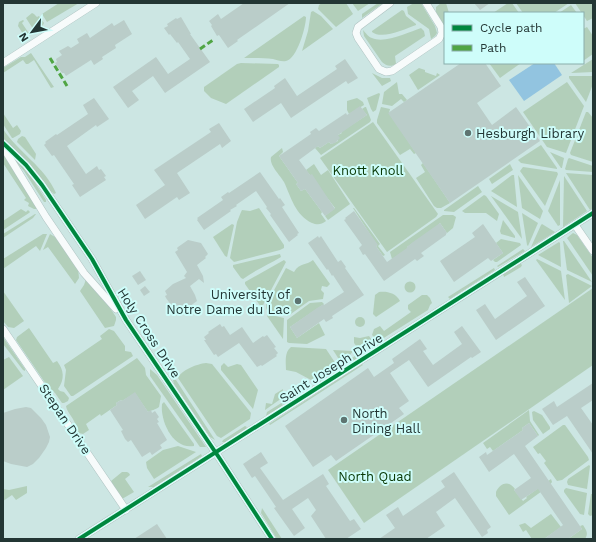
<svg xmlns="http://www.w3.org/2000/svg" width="596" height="542" viewBox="0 0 596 542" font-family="'Work Sans',sans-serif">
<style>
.green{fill:#b2cfba}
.water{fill:#92c4e0}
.building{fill:#bacdc9}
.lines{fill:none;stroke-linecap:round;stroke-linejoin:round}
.minor-casing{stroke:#afc3c2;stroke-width:8}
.minor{stroke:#f7fbfb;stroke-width:7}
.quiet{stroke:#50a544;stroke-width:3;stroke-dasharray:6 3;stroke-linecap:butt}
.cycleway-casing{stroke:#cefdfa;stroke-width:6}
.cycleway{stroke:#00873e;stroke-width:4}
.poi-dot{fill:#5e7471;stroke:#cefdfa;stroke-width:1.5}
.labels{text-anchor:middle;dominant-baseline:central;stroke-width:4;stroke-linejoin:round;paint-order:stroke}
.poi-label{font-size:13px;fill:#233634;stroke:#cefdfa;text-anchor:start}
.park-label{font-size:13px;fill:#073703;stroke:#cefdfa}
.street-label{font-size:13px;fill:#233634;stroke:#cefdfa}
</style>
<rect width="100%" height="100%" fill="#cce6e3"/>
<g class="green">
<polygon points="59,3 79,3 47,22 42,14"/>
<polygon points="322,3 346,3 353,14 336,27 318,9 319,5"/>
<polygon points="352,3 370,3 358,11"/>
<polygon points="378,3 383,3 362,18 362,14"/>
<polygon points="414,3 421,3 435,26 437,33 435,36 431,39 429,29 408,14 407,7"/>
<polygon points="441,3 446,3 449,13 445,13 445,29 436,12 436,7"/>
<polygon points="508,3 512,3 519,13 493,13"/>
<polygon points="516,3 569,3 554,13 523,13"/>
<polygon points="575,3 593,3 593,18 587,21"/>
<polygon points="571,5 577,13 559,13"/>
<path d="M 402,10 L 404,11 L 406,16 L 416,24 L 416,25 C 405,29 382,40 372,32 L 372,31 Z"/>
<polygon points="313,11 321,16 333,29 302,51 308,31 311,12"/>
<polygon points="32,13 34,14 37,17 39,16 44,23 43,25 36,30 33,29 26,18"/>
<path d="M 304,16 L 306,17 C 306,27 297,59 286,61 C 282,62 277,60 273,59 C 264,58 254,58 244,58 Z"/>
<polygon points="23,20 24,21 22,23 28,32 31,32 25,37 18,26 19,22"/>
<polygon points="587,27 593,36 593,54 583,61 583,29"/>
<path d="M 421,28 L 424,31 L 425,36 L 395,56 L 396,64 C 391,67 386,66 382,62 L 364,36 L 363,30 C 366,33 368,37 372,38 C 385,44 409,32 421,28 Z"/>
<polygon points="31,53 54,87 51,88 34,60 28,64 26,64 23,60 3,73 3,68 21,57 25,57"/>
<polygon points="593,59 593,72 572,73 571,73"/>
<polygon points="241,63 278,64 279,65 279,67 226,104 211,98 204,91 204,87 237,64"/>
<polygon points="489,63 521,63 500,78"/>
<polygon points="419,68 425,70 425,72 436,76 437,73 440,75 418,90 409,75"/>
<polygon points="372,73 382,78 390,78 391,81 382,86"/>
<polygon points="569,76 593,76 593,84 586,102 569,78"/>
<polygon points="397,82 399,94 402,94 407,100 404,102 401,99 392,106 382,104 384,92"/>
<polygon points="567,82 584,106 566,153 547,147 523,112"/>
<polygon points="379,93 380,94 376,110 373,112 371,109 367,98"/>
<polygon points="357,98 363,102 364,105 349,114 347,110 347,101"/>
<polygon points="365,107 366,107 371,120 370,122 321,155 315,148 318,146 320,148 329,142 331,144 338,141 338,135 342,133 341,132 367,115 362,109"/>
<polygon points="381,107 390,109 389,113 416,153 414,154 410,149 400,155 377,123 377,120"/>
<polygon points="586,112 588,112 593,118 593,162 571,155 570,153"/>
<polygon points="3,113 13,128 17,125 21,131 20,134 13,138 12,138 3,124"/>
<polygon points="373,122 438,214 436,217 387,252 320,158"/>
<path d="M 3,129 C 18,152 45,167 56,193 L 54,194 L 52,192 L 48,191 L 5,141 L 3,137 Z"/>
<polygon points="22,136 25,137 36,154 35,160 17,142 18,139"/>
<polygon points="541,145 557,168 557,169 521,163 518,160"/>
<path d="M 282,148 L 283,152 L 279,156 L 298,183 L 296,184 L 301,191 L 305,189 L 322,212 L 321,214 L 326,221 C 321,225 317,225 312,223 C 295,215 291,197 284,182 C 280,175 269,165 271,157 Z"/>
<polygon points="5,149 27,170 46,200 46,202 44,202 24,171"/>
<polygon points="550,152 564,158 562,168 561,168"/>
<polygon points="3,154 36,205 36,209 34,209 28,206 29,203 24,200 26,198 3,163"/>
<polygon points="569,158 593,166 593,172 566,170 565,169 568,159"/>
<polygon points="423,163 450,203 441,208 437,208 434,206 416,178 425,172 421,165"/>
<polygon points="314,164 321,175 328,170 350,204 328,220 325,216 335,208 306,170"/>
<polygon points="510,164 513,170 492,184 489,179"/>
<polygon points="523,167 557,172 558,174 545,206 520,171"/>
<polygon points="566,173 593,175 593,208 590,210"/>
<polygon points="512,175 514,175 517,207 491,191"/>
<polygon points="518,175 543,211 540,219 522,208"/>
<polygon points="564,176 587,211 563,227"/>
<polygon points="560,180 560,225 558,226 548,211"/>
<polygon points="478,186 482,192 454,212 444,211 444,210"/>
<polygon points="484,195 486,196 499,214 497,221 486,213 465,213 462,211"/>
<polygon points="491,196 518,212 522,239"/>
<polygon points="259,208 284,245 284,248 280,250 234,262 230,258 237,222 241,212 242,210 250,211"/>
<polygon points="353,208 354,208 380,244 378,246 385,255 383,256 376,246 377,245"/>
<polygon points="21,209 26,212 28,210 30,212 29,213 3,230 3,221"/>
<polygon points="522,213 538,223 528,246 527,245"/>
<polygon points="35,214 36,214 33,218 3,238 3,234"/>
<polygon points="443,215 453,215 456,217 453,228 447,233 440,223 437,226 407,247 408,249 392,259 390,252"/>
<polygon points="503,220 515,236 515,238 501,234 500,231"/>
<polygon points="232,224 234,225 227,257 225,256 213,237"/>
<polygon points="542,224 555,232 531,247 541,225"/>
<polygon points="573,233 577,235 593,258 593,276 567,238"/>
<polygon points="43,234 47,234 40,251 36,246 3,269 3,259"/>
<polygon points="50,234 55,237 78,268 79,278 75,284 48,247 43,250"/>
<polygon points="501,239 520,243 521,245 497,262 495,262 493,260 503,253 496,243"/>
<polygon points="563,241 564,241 592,282 567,270"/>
<polygon points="559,242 560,243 561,267 538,255"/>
<polygon points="523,249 525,251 498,267 497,266"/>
<path d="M 280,254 L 281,257 C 268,265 255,270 243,279 L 241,278 L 233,267 L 233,265 Z"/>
<polygon points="537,259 561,271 565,300 536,260"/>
<polygon points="284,260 286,262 262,307 261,307 245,284 245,282"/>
<path d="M 313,260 L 330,284 L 327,287 L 322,286 L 321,290 L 324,293 L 323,299 L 309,301 L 288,316 L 267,310 L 266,308 L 266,305 L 286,268 L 294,272 C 300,262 306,266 313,260 Z"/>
<polygon points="520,263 522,265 521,267 504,277 503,274"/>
<polygon points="494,268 495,270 450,299 448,297"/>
<polygon points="568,274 592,286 569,303 566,275"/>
<polygon points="86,279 100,293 116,317 116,320 114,326 105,328 80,291 84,285"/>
<circle cx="410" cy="287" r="5.5"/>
<polygon points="593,288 593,365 364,523 328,470"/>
<polygon points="3,291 24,321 14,328 8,327 3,321"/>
<path d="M 379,292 C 387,291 396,293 400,301 L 376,317 L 373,314 L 375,295 Z"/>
<polygon points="422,295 427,295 430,298 432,303 430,305 428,310 379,341 377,340 372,335 374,329 380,326 384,331 411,312 408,309 408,305"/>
<polygon points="322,302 324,304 290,327 297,338 319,323 325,335 307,344 289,343 287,342 287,320 310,303"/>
<polygon points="267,314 284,318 283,339 267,316"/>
<circle cx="360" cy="322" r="5"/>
<path d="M 29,328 L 53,363 L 57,361 C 64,370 65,379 58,389 L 60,391 L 64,392 L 69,398 L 68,401 L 64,403 L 62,403 L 55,393 L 48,387 L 16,340 L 17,337 Z"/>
<polygon points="109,329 114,331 125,346 125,351 131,352 133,356 73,396 71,396 64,386 66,370 64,365 102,339 100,336"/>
<path d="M 369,336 L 374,343 C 369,347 363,348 357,347 L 354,343 L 354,337 L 360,338 Z"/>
<polygon points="3,337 25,369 25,371 23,370 3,344"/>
<path d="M 291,347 L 326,349 L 336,364 L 311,380 L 296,372 L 286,370 C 286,363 284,352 291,347 Z"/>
<polygon points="333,350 353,351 350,355 340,361"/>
<polygon points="369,350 347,365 342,364 360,353"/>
<polygon points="9,357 23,376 3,390 3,360"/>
<path d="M 137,358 L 145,368 L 146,375 L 161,396 L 159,407 C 155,410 152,410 148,412 L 135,393 L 122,401 L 121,400 L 116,403 L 117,405 L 101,416 L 100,414 L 86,424 L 89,430 L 83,434 L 79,433 C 75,429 76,426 74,421 C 72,416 67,412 66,406 Z"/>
<path d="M 206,363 L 212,364 L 251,413 L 250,419 L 221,438 L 217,436 L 178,378 C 181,370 197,364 206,363 Z"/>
<polygon points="224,363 228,367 237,364 241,365 258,390 253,409 221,370 221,366"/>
<polygon points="362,364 363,365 270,425 269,424"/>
<polygon points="337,367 336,371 317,383 314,382"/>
<polygon points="150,369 157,375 206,447 200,447 150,376"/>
<polygon points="173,380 176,380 215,440 210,437 174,384"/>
<polygon points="283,389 282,398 265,410 266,403 272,404 275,394"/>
<polygon points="303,389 303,393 289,402 287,401 287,399"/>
<path d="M 164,402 L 194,444 L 194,446 C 173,450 160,421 162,404 Z"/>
<polygon points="283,402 282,406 266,416 267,412"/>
<polygon points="529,410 530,421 539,435 538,436 529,423 522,428 523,430 493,451 490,447 487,449 483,443"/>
<polygon points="534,411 542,415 550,427 550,429 543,434 533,420 532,412"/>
<polygon points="563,425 565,425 588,457 589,460 562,480 557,481 544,463 546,461 540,453 538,454 533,447"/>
<polygon points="245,426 247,427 245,430 226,442 222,442 223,440"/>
<polygon points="178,446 196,452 154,479 147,468 146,462 163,450"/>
<polygon points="201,454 202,456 154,487 148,487"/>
<polygon points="589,465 590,466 587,489 568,485 567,482 568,479"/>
<path d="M 122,472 C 125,472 129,471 130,475 L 125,479 L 134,492 L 122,499 L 111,481 Z"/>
<path d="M 551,479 L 552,482 L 549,486 L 509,515 L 496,496 L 496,492 C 500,483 509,480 515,489 L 514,490 L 523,501 L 527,498 L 526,497 Z"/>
<polygon points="27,486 27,493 16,500 12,495 3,501 3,489 9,490"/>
<polygon points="566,488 587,493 584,515 580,514 564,492 564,490"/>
<polygon points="591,494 593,494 593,515 590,516 588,514"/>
<polygon points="262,508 282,539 277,539 261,513"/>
<polygon points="551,514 561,527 544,539 532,539 526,530 523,532 519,525 525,523 531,528"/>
<path d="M 583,525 C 586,530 589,533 585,539 L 568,539 L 582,529 L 580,526 Z"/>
</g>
<polygon class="water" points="535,63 554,63 562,75 524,101 509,80"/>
<g class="building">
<polygon points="244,3 290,3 237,40 238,41 228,48 219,35 217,36 211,26 212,25 209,21 218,14 221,19"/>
<polygon points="474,3 490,3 480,10"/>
<polygon points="181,17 191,34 190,34 210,62 165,93 153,76 132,91 139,100 128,108 113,87 156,57 168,74 190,59 178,42 177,43 170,34 169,35 164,28 168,26 167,24 176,18 177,19"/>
<polygon points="124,20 132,34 115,45 116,48 102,57 103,59 94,65 91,60 66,76 64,73 62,73 55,63 57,62 56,59 62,55 59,51 68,46 71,48 79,43 77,39 87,33 90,38 112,23 114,26"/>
<polygon points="345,59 358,78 348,84 346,81 291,118 281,103 253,122 244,109 275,88 274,86 285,78 297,96 337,69 335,66"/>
<polygon points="461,63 485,63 501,86 477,103 492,125 516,107 540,141 450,203 388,113"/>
<polygon points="94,98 109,119 97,127 96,125 67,146 86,174 97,166 99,170 101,169 106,176 104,177 106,180 80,197 72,185 74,184 54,155 52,156 44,145 46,143 45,142 56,134 57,135 88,114 83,105"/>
<polygon points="360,106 367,115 338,135 340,138 335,143 331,144 329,142 320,148 318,146 299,160 310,175 312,174 335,209 325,216 305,189 301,191 296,184 298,183 279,156 311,134 310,132 316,128 319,131 346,113 347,115"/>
<polygon points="219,123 231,141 222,148 220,144 177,173 190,193 179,200 177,197 145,219 136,205 165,185 154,170 211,132 209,129"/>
<polygon points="260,172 279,199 280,198 285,205 282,207 299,233 297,234 298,235 289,242 270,215 271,214 266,208 267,207 256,191 236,205 237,206 230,210 231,211 204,230 197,220 198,219 197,218 223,200 221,197 228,192 229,193"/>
<polygon points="354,211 378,245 376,246 387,262 407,248 407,247 413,242 440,223 447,233 446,234 446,235 421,253 424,256 417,261 415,259 384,281 365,254 363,255 359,248 362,245 344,220 346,219 345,218"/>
<polygon points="483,224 503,253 491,261 488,258 454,282 440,261 475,237 472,233"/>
<polygon points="318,236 319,238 321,236 338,262 341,260 346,267 345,268 364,295 332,316 333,318 326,322 324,319 297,338 290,327 317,308 324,304 324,305 344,292 333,275 332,276 328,269 327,270 308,243"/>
<polygon points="188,240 201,243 208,254 205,257 206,258 197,265 203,276 204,283 199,279 190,286 195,295 197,301 186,309 183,308 178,312 176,309 174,309 166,298 165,296 167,295 165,291 173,284 186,278 184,276 187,272 175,252 178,250 177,248 178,247"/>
<polygon points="140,271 146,280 138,285 132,276"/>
<polygon points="525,277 545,306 496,340 476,310 485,304 495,319 527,296 517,282"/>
<polygon points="145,286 150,292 144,296 140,290"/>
<polygon points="220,324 222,327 224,326 230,335 242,327 253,343 263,336 264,337 267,335 276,347 274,348 278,353 276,355 277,356 262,366 261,365 257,367 239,343 218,357 216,354 214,355 204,340 206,340 204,337 209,333 208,332"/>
<polygon points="462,326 481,352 472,358 471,357 428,387 409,360 390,373 409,401 399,408 404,414 336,461 331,455 313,467 285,426 368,368 374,377 394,363 392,359 420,339 427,349 423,351 433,365 462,344 454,332"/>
<polygon points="593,383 593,400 581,408 593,425 593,454 567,416 553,425 542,409 554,401 557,407"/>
<polygon points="135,392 148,412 151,410 152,413 155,411 159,417 157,419 159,422 157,423 167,440 160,445 162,448 152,455 150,452 142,457 131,440 128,442 125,439 121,431 123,430 110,410 117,405 116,403 121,400 122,401"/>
<polygon points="26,407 31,408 41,418 46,425 50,437 49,442 46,448 39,458 33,464 27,467 11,464 3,461 3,413 15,409"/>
<polygon points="529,423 538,436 525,446 582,529 568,539 544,539 563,525 538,489 521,500 514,490 531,478 514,454 489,472 479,457 486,452 487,455 523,430 522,428"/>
<polygon points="261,452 268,463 260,468 283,500 323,474 329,484 326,486 350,521 354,519 361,529 346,539 326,539 311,516 316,510 308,498 292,509 305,528 294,536 274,508 276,507 255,476 252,478 243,464"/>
<polygon points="454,472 491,527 487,530 488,533 482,537 455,498 436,512 445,526 426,539 379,539 395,528 386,515 398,507 403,516 445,487 441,481"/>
<polygon points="157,524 167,539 134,539"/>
</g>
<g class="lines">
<g class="minor-casing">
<g id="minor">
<polyline points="390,3 358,27 356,33 358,38 379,69 386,72 392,71 439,39 442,33 441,27 426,3"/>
<polyline points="3,63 96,3"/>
<polyline points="3,143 26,165 42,185 92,259 126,320 220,459 272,539"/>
<polyline points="3,147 46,217 84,273 116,309"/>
<polyline points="575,225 593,251"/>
<polyline points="3,329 126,510"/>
<polyline points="79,539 593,213"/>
</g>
</g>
<use href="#minor" class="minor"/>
<g class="quiet">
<polyline points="200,49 213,40"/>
<polyline points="50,58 67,86"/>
</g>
<g class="cycleway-casing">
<g id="cycleway">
<polyline points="3,143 26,165 42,185 92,259 126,320 220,459 272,539"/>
<polyline points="79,539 593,213"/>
</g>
</g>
<use href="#cycleway" class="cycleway"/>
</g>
<g class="poi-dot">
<circle cx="468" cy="133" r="4"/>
<circle cx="298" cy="301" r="4"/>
<circle cx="344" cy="420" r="4"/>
</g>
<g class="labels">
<g class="poi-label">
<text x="476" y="133">Hesburgh Library</text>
<text x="290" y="294" text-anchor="end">University of<tspan x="290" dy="15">Notre Dame du Lac</tspan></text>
<text x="352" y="413">North<tspan x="352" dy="15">Dining Hall</tspan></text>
</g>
<g class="park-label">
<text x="368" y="170">Knott Knoll</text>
<text x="375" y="476">North Quad</text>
</g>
<g class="street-label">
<text transform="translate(149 333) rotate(57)">Holy Cross Drive</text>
<text transform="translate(331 368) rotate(-32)">Saint Joseph Drive</text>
<text transform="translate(65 419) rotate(56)">Stepan Drive</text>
</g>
</g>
<rect width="596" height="542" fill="none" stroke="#233634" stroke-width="8"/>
<rect x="444" y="12" width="140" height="52" fill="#cefdfa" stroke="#8aadab"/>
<rect x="452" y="25" width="20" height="6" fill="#00873e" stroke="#8aadab"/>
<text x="480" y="32" font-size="12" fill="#233634">Cycle path</text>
<rect x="452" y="45" width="20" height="6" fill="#50a544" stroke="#8aadab"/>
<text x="480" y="52" font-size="12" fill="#233634">Path</text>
<g transform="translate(32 32) rotate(238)" stroke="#cefdfa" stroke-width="3" paint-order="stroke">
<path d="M0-3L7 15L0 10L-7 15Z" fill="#233634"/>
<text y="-6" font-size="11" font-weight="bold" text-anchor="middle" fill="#233634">N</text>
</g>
</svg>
